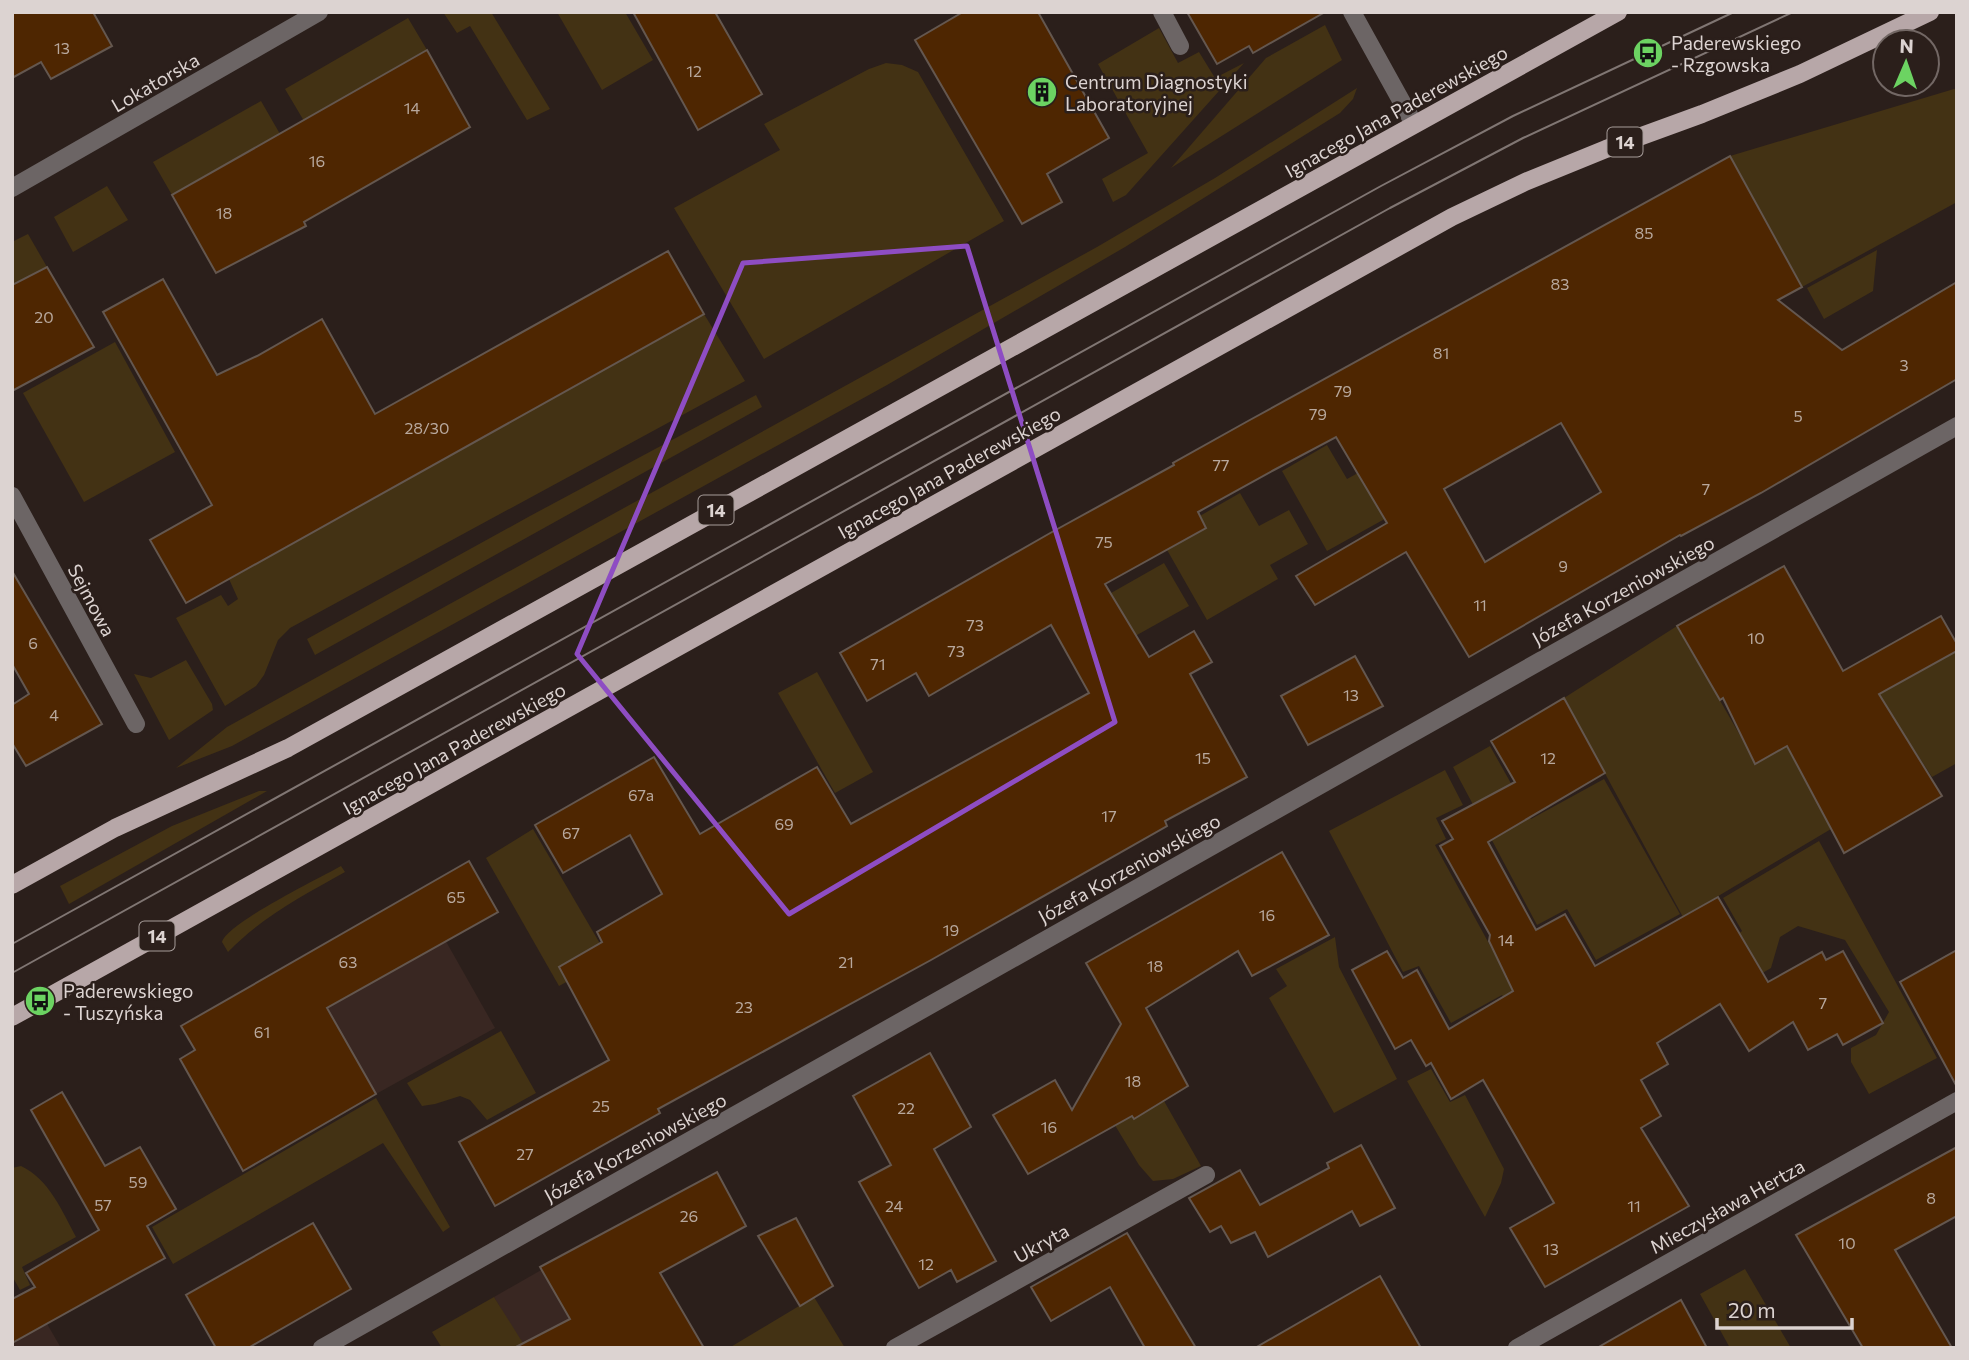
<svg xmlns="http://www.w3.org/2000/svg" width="1969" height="1360" viewBox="0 0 1969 1360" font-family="Commissioner,sans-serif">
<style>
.built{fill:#392722}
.green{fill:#433214}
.building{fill:#4e2601;stroke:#64574f;stroke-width:2;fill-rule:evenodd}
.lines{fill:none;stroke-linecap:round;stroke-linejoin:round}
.minor{stroke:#6c6565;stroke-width:18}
.major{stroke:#b7a7a8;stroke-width:18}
.tram{stroke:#807673;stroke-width:2}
.marked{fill:none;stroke:#8e4dc3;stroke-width:5;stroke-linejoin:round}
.labels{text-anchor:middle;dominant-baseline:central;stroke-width:5;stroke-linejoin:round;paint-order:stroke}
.number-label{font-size:16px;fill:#b8a89d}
.shield{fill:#2b1f1b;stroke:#a79d9a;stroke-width:2}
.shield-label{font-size:18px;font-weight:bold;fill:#dcd3d1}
.poi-label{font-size:19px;fill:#dcd3d1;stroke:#2b1f1b;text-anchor:start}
.street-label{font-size:19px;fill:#dcd3d1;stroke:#2b1f1b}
</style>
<rect width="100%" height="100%" fill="#2b1f1b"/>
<g class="built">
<polygon points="418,892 495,1028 376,1094 299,958"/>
<polygon points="613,1229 653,1296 524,1348 494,1297"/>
<polygon points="28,1291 61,1348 12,1348 12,1300"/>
</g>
<g class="green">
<polygon points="443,12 491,12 550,109 527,120 470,26 457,33"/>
<polygon points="557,12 625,12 653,60 602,90"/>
<polygon points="408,18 427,50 304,121 285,89"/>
<polygon points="1325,25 1342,60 1171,168 1266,58"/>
<polygon points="1159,28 1178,63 1199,52 1215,78 1244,63 1126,195 1113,202 1102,179 1148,153 1098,64"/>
<polygon points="886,63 902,65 918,72 1004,221 764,359 674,208 780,150 764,124 869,69"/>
<polygon points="1357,88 1353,99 1340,113 1125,247 887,385 232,746 176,768 227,727 1097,247 1215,178"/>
<polygon points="1954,89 1957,90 1957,202 1802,287 1730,156"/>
<polygon points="261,101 280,134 172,195 153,162"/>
<polygon points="107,186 128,220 73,252 54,217"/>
<polygon points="28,234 47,267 12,285 12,242"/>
<polygon points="1877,250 1873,291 1824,319 1807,288"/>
<polygon points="704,314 745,381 290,628 278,640 264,675 256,686 225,706 176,618 221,595 228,606 238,599 229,579"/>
<polygon points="115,342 175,452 84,502 23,393"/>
<polygon points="756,395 762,407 315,655 307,639 530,516"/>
<polygon points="1327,445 1347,479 1409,445 1435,491 1327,551 1282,471"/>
<polygon points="1134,492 1198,517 1240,493 1259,526 1289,510 1308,544 1270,565 1278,579 1207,620"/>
<polygon points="1164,563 1189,606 1128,640 1097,601"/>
<polygon points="1677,626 1756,763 1957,650 1957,763 1932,777 1913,748 1818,804 1831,829 1683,917 1564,698"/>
<polygon points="186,660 212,704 213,710 169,740 134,674 151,678"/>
<polygon points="817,672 873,772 835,793 778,693"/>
<polygon points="1490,746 1531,819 1604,779 1680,914 1596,960 1567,909 1537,925 1453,767"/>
<polygon points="1445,770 1463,805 1436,818 1446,839 1435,845 1521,1002 1510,1007 1502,995 1451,1023 1419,966 1403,972 1329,831"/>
<polygon points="259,791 267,791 69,904 60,886 172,826"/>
<polygon points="533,829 609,959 559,986 486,858"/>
<polygon points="1819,841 1937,1058 1869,1094 1851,1062 1851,1048 1876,1035 1889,1012 1845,940 1798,926 1780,937 1771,968 1759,975 1736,936 1742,931 1723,898"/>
<path d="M 341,866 L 345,872 C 302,896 262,917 228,952 L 222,942 C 227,923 320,878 341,866 Z"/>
<polygon points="1335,937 1339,967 1397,1079 1334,1113 1269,998 1287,986 1276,969"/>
<polygon points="501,1031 536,1093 487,1120 470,1100 460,1096 435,1104 422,1106 407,1083"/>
<polygon points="1431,1069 1450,1102 1465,1095 1504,1169 1501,1183 1485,1217 1407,1081"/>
<polygon points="1120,1096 1134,1119 1164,1101 1201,1166 1173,1179 1153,1181 1139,1165 1107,1112"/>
<polygon points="376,1098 450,1227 443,1232 383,1143 173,1264 152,1227"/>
<path d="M 21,1166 C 49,1179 62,1211 76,1237 L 22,1267 L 30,1285 L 20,1290 L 12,1276 L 12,1168 Z"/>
<polygon points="1745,1269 1791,1348 1730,1348 1700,1294"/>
<polygon points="494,1297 526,1348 442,1348 432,1332"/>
<polygon points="814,1297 845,1348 729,1348"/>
</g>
<g class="building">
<polygon points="12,12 93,12 112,46 51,79 41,62 12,78"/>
<polygon points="633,12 715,12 762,94 698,130"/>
<polygon points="963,12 1038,12 1109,138 1047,174 1062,202 1022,224 915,40"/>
<polygon points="1187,12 1325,12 1253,53 1249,46 1217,64"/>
<polygon points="427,50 470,127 304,222 306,226 216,273 172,195"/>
<path d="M 1730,156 L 1802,287 L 1778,300 L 1842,350 L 1957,282 L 1957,379 L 1761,493 L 1681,536 L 1680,535 L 1469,657 L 1406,552 L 1315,605 L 1296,576 L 1387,523 L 1336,437 L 1274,470 L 1198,512 L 1206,528 L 1105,584 L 1149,657 L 1194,631 L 1212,662 L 1190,674 L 1247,777 L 1165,821 L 1167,826 L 931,960 L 658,1109 L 660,1113 L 495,1206 L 459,1142 L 609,1060 L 559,967 L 602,942 L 597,932 L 662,894 L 630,835 L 563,873 L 535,825 L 654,757 L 700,834 L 817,767 L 851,824 L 1089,693 L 1051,625 L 929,696 L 916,673 L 867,701 L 840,653 L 1052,532 L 1174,465 L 1173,463 L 1248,421 ZM 1561,423 L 1601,492 L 1485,562 L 1444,489 Z"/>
<polygon points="668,251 704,314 186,603 150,540 212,505 103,312 163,279 217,375 257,356 322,319 375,414"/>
<polygon points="47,267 94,347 12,391 12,285"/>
<polygon points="1784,566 1843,671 1941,616 1957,644 1957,651 1879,694 1942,796 1844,853 1787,746 1755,764 1723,698 1720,700 1677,626"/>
<polygon points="12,571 102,724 26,766 12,743 12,705 29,694 12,664"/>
<polygon points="1355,656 1383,706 1308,745 1281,696"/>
<polygon points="1564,698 1605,773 1488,842 1536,930 1565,914 1595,966 1718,897 1768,982 1822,952 1826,960 1843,951 1883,1023 1843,1045 1837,1034 1808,1050 1793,1022 1749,1051 1720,1004 1657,1043 1668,1064 1641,1080 1661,1116 1641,1128 1689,1206 1545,1287 1510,1228 1554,1203 1483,1080 1451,1099 1431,1063 1426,1066 1411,1040 1395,1049 1352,970 1387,951 1403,978 1417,970 1449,1029 1513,991 1489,941 1490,935 1440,846 1453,839 1442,821 1515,782 1491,741"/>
<polygon points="1282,852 1329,935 1252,976 1238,951 1146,1008 1188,1086 1134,1119 1132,1116 1028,1174 993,1115 1055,1080 1072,1110 1121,1024 1086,963"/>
<polygon points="469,861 498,912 327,1008 376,1094 243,1171 180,1059 195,1050 181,1026"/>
<polygon points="1957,950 1957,1087 1900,982"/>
<polygon points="930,1053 971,1127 934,1149 996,1261 957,1282 951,1270 919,1288 859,1182 891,1165 853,1096"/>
<polygon points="62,1092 105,1166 140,1147 176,1209 147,1226 165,1258 12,1343 12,1299 35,1287 26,1273 99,1230 31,1110"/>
<polygon points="1361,1145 1395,1208 1360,1226 1352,1211 1268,1257 1255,1232 1231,1243 1221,1226 1210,1232 1189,1198 1240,1170 1260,1205 1329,1168 1327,1163"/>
<polygon points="1957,1147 1957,1216 1895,1250 1952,1348 1863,1348 1796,1235"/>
<polygon points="717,1172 746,1226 660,1273 704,1348 514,1348 570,1319 540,1267"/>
<polygon points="796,1218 833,1286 800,1306 758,1236"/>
<polygon points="313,1223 351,1289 248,1348 216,1348 186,1295"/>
<polygon points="1127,1233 1196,1348 1145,1348 1110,1287 1051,1321 1031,1287"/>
<polygon points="1380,1276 1421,1348 1255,1348"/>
<polygon points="1681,1300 1707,1348 1597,1348"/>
</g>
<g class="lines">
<g class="minor">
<polyline points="1162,12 1180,46"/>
<polyline points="1352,12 1414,124"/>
<polyline points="12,188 319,12"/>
<polyline points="12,496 136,724"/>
<polyline points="322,1348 1957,426"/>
<polyline points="895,1348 1206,1175"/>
<polyline points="1517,1348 1957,1101"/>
</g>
<g class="major">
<polyline points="12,885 115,828 288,748 1618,12"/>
<polyline points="12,1017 1452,217 1525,182 1606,149 1702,114 1800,74 1930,12"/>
</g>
<g class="tram">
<polyline points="12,944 1381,186 1513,116 1734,12"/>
<polyline points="12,973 1390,208 1523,138 1793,12"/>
</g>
</g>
<path class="marked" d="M 967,246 L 1115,722 L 789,914 L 577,654 L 743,263 Z"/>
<defs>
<g id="bus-disc" transform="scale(1.575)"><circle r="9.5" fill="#6cd362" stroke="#2b1f1b"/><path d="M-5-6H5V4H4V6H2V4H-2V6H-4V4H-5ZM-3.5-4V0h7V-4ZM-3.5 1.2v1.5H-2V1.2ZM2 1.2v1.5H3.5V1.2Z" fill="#111"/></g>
<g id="building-disc" transform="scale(1.575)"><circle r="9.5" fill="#6cd362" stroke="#2b1f1b"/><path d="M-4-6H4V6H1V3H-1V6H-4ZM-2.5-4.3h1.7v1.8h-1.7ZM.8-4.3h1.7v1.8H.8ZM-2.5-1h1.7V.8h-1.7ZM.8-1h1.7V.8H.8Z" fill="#111"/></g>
</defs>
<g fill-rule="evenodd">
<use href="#bus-disc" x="1648" y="53"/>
<use href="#building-disc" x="1042" y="92"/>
<use href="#bus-disc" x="40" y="1001"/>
</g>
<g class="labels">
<g class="number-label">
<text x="62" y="47">13</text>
<text x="694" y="70">12</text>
<text x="412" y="107">14</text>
<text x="317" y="160">16</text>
<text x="224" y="212">18</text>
<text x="1644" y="232">85</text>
<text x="1560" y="283">83</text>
<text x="44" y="316">20</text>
<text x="1441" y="352">81</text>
<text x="1904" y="364">3</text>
<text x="1343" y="390">79</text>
<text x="1318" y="413">79</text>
<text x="1798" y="415">5</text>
<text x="427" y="427">28/30</text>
<text x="1221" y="464">77</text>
<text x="1706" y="488">7</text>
<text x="1104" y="541">75</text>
<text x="1563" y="565">9</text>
<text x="1480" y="604">11</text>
<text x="975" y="624">73</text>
<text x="1756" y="637">10</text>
<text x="33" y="642">6</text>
<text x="956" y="650">73</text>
<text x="878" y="663">71</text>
<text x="1351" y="694">13</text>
<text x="54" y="714">4</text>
<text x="1203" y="757">15</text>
<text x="1548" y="757">12</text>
<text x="641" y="794">67a</text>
<text x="1109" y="815">17</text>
<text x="784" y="823">69</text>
<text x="571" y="832">67</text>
<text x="456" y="896">65</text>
<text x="1267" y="914">16</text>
<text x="951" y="929">19</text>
<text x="1506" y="939">14</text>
<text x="348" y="961">63</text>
<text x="846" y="961">21</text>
<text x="1155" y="965">18</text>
<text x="1823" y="1002">7</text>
<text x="744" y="1006">23</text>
<text x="262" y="1031">61</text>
<text x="1133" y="1080">18</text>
<text x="601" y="1105">25</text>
<text x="906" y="1107">22</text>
<text x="1049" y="1126">16</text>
<text x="525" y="1153">27</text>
<text x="138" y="1181">59</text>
<text x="1931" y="1197">8</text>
<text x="103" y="1204">57</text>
<text x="894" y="1205">24</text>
<text x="1634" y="1205">11</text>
<text x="689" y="1215">26</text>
<text x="1847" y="1242">10</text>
<text x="1551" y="1248">13</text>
<text x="926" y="1263">12</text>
</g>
<g class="shield">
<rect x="1607.5" y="127.5" width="35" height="29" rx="5"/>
<rect x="698.5" y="495.5" width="35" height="29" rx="5"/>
<rect x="139.5" y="921.5" width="35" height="29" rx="5"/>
</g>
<g class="shield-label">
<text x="1625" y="142">14</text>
<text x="716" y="510">14</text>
<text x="157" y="936">14</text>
</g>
<g class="poi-label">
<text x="1671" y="42">Paderewskiego<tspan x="1671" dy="22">- Rzgowska</tspan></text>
<text x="1065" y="81">Centrum Diagnostyki<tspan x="1065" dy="22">Laboratoryjnej</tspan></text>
<text x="63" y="990">Paderewskiego<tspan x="63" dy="22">- Tuszyńska</tspan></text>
</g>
<g class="street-label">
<text transform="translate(155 82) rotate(-30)">Lokatorska</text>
<text transform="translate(1396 111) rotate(-29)">Ignacego Jana Paderewskiego</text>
<text transform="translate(949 472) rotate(-29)">Ignacego Jana Paderewskiego</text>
<text transform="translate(1623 590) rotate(-29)">Józefa Korzeniowskiego</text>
<text transform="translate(92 600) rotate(62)">Sejmowa</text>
<text transform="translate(454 748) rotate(-29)">Ignacego Jana Paderewskiego</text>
<text transform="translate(1129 868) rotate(-29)">Józefa Korzeniowskiego</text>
<text transform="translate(635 1147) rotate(-29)">Józefa Korzeniowskiego</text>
<text transform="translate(1727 1206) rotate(-29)">Mieczysława Hertza</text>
<text transform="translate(1041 1243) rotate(-29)">Ukryta</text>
</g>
</g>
<rect width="1969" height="1360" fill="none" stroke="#dcd3d1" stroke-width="28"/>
<g transform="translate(1906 63) rotate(2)"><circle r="33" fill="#2b1f1b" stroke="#726764" stroke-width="2"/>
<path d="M0-5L12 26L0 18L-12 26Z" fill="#6cd362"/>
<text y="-10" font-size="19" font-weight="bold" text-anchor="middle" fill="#dcd3d1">N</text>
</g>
<path d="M1717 1318v10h135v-10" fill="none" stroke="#dcd3d1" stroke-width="3.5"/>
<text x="1728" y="1318" font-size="21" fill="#dcd3d1" stroke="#2b1f1b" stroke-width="5" paint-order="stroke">20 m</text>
</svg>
